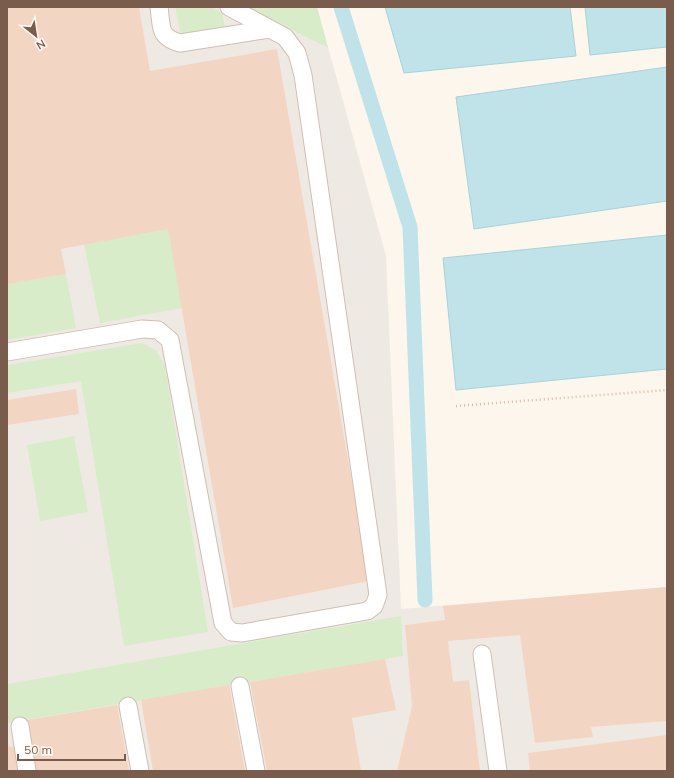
<svg xmlns="http://www.w3.org/2000/svg" width="674" height="778" viewBox="0 0 674 778" font-family="Mulish,sans-serif">
<style>
.industrial{fill:#efe9e4}
.green{fill:#d8ecc9}
.water{fill:#bfe3e8;stroke:#a5d3da}
.lines{fill:none;stroke-linecap:round;stroke-linejoin:round}
.canal{stroke:#bfe3e8;stroke-width:15}
.building{fill:#f3d5c3}
.minor-casing{stroke:#d1beb0;stroke-width:19}
.path{stroke:#d9b8a5;stroke-width:2.5;stroke-dasharray:1 3;stroke-linecap:butt}
.minor{stroke:#fff;stroke-width:17}
</style>
<rect width="100%" height="100%" fill="#fdf6ec"/>
<polygon class="industrial" points="7,7 317,7 386,256 401,609 667,587 667,771 7,771"/>
<g class="green">
<polygon points="175,7 212,7 222,13 225,27 181,34"/>
<polygon points="246,7 317,7 328,48"/>
<polygon points="168,229 182,308 100,323 84,244"/>
<polygon points="66,274 76,328 7,340 7,284"/>
<polygon points="142,343 156,350 165,366 208,632 124,646 81,381 7,393 7,365"/>
<polygon points="74,436 88,512 40,521 27,445"/>
<polygon points="401,616 403,656 7,723 7,684"/>
</g>
<g class="water">
<polygon points="385,7 570,7 576,56 404,73"/>
<polygon points="585,7 667,7 667,47 590,55"/>
<polygon points="667,67 667,201 474,229 456,97"/>
<polygon points="667,235 667,369 456,390 443,258"/>
</g>
<g class="lines">
<polyline class="canal" points="341,7 410,227 425,600"/>
</g>
<g class="building">
<polygon points="7,7 139,7 150,71 277,49 369,581 233,608 168,229 61,249 66,274 7,284"/>
<polygon points="76,389 79,414 7,425 7,400"/>
<polygon points="667,587 667,721 591,727 593,737 535,743 520,635 448,641 453,682 469,680 480,771 397,771 412,706 405,625 445,620 443,606"/>
<polygon points="385,659 396,710 352,718 361,771 267,771 250,682"/>
<polygon points="229,685 245,771 153,771 141,700"/>
<polygon points="117,705 129,771 36,771 27,720"/>
<polygon points="667,735 667,771 530,771 528,753"/>
<polygon points="7,740 9,747 15,746 20,771 7,771"/>
</g>
<g class="lines">
<g class="minor-casing">
<g id="minor">
<path d="M 159,7 C 162,27 158,37 180,43 L 269,29"/>
<polyline points="7,352 142,329 158,330 170,340 223,623 231,632 242,633 367,611 374,606 378,595 303,75 297,53 285,37 229,7"/>
<polyline points="482,654 498,771"/>
<polyline points="240,686 256,771"/>
<polyline points="128,706 140,771"/>
<polyline points="20,726 27,771"/>
</g>
</g>
<polyline class="path" points="456,406 667,390"/>
<use href="#minor" class="minor"/>
</g>
<rect width="674" height="778" fill="none" stroke="#7a5c4d" stroke-width="16"/>
<g transform="translate(36 36) rotate(150)" stroke="#fffaf3" stroke-width="3" paint-order="stroke">
<path d="M0-3L7 15L0 10L-7 15Z" fill="#7a5c4d"/>
<text y="-6" font-size="11" font-weight="bold" text-anchor="middle" fill="#7a5c4d">N</text>
</g>
<path d="M18 754v6h107v-6" fill="none" stroke="#7a5c4d" stroke-width="2"/>
<text x="24" y="754" font-size="12" fill="#7a5c4d" stroke="#fffaf3" stroke-width="3" paint-order="stroke">50 m</text>
</svg>
